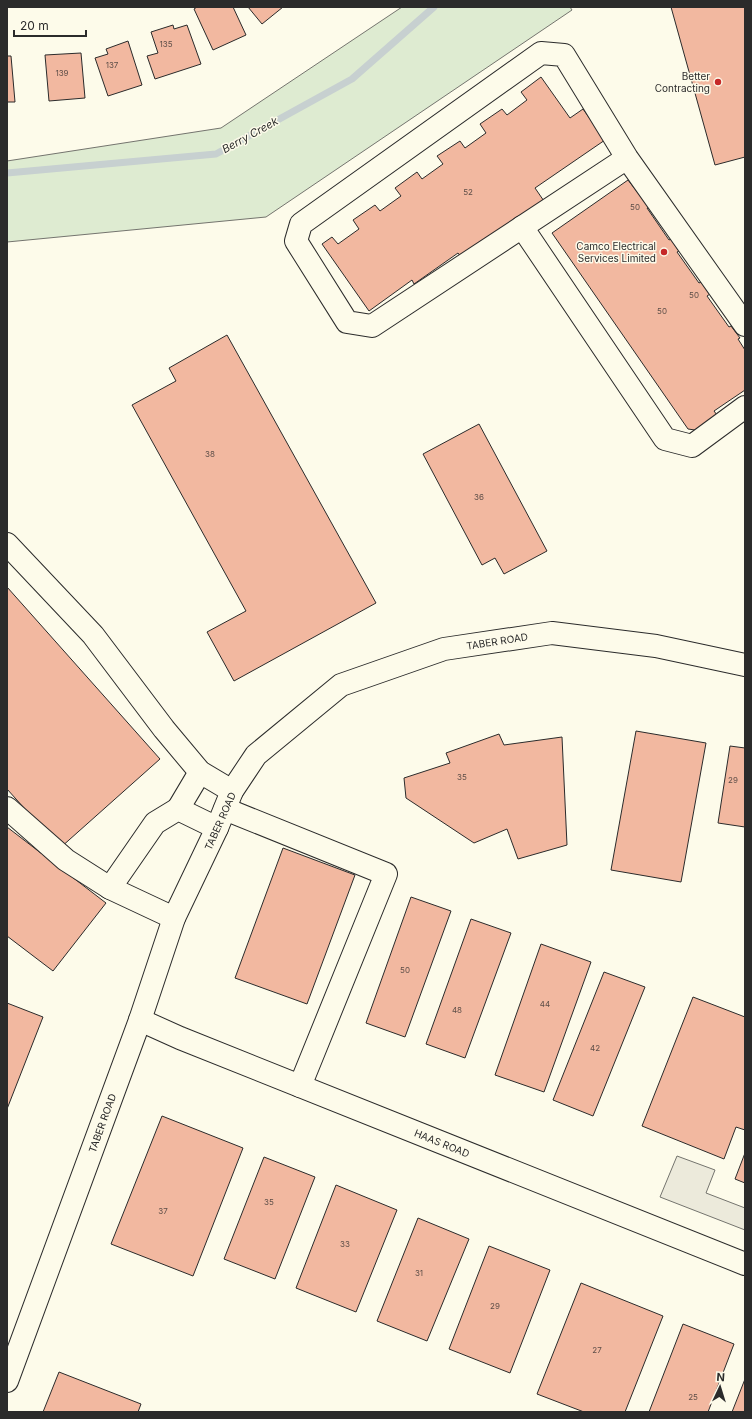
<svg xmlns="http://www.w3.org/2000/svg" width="752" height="1419" viewBox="0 0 752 1419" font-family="Inter,sans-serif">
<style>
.green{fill:#deebd1;stroke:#74746e}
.parking{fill:#eceadb;stroke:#74746e}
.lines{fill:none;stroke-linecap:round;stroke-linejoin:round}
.stream{stroke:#c7d0d0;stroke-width:7}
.building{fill:#f2b8a0;stroke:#2b2b2b}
.minor-casing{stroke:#2b2b2b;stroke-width:24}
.minor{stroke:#fdfbea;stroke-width:22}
.poi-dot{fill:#c62828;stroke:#fdfbea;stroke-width:1.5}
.labels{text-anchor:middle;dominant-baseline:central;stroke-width:3;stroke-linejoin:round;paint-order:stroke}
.number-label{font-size:8px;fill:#5d4e48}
.poi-label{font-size:10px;fill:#2b2b2b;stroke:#fdfbea;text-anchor:end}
.street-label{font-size:10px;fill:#2b2b2b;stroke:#fdfbea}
.water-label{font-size:11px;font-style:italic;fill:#2b2b2b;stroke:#fdfbea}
</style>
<rect width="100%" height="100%" fill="#fdfbea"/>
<polygon class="green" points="402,7 570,7 572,10 266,217 7,242 7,161 221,128"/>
<polygon class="parking" points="677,1156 715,1170 706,1193 745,1208 745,1230 660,1197"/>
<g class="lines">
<polyline class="stream" points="7,173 216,154 352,79 434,7"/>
</g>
<g class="building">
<polygon points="197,7 233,7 246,35 213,50 194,9"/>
<polygon points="248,7 283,7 262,24"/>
<polygon points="671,7 745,7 745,157 715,165"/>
<polygon points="173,25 174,29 187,25 201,64 155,79 147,56 158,53 151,32"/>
<polygon points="128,41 142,85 108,96 95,58 108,54 106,49"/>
<polygon points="81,53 85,98 49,101 45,55"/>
<polygon points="7,56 11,56 15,102 7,102"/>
<polygon points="541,77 570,118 583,109 605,140 535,188 546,204 461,257 458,253 414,284 412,280 369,311 322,244 332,237 338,244 359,229 353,220 375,205 380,211 401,196 395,188 417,172 422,179 443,164 437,156 460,141 465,148 486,133 480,124 502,109 507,115 527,100 521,92"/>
<polygon points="628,180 649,207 647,208 669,240 671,239 679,251 677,252 699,283 701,282 710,294 707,296 729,327 731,326 740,338 738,339 745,350 745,390 714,411 717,415 695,430 688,429 552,233"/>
<polygon points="227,335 376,603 234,681 207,632 246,611 132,405 176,381 169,368"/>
<polygon points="479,424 547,551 504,574 495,558 482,565 423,454"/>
<polygon points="7,587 160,759 60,848 7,789"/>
<polygon points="636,731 706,743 681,882 611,870"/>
<polygon points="499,734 504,745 562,737 567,845 518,859 507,829 474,843 406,798 404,778 450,763 446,753"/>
<polygon points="730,746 745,748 745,827 718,823"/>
<polygon points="7,827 106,903 53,971 7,936"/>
<polygon points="283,848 355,875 307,1004 235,978"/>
<polygon points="411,897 451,911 405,1037 366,1023"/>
<polygon points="471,919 511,933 465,1058 426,1044"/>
<polygon points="541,944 591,962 544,1092 495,1075"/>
<polygon points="604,972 645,987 593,1116 553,1100"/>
<polygon points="693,997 745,1017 745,1130 736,1127 724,1159 642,1126"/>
<polygon points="7,1003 43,1017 7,1109"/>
<polygon points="162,1116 243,1148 193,1276 111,1244"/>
<polygon points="745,1153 745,1183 735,1179"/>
<polygon points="264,1157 315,1177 275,1279 224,1259"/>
<polygon points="336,1185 397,1210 356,1312 296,1288"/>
<polygon points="418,1218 469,1239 427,1341 377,1321"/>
<polygon points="489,1246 550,1270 510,1373 449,1349"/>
<polygon points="581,1283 663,1316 625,1412 584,1412 537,1394"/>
<polygon points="683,1324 734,1344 708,1412 649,1412"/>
<polygon points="59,1372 141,1404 138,1412 43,1412"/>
<polygon points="745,1379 745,1412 732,1412"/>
</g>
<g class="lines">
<g class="minor-casing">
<g id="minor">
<polyline points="627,158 372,326 347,322 296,241 301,224 541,53 564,55 627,158 745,325"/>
<polyline points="522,227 665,439 692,446 745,407"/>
<polyline points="7,544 93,635 164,729 200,772 232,791"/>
<polyline points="7,808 66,860 110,888 174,918"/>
<polyline points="178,809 200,772"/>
<polyline points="225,809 386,874 300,1086"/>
<polyline points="110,888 155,823 178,809 217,828"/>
<polyline points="140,1020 180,1038 745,1264"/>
<polyline points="7,1381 140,1020 174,918 217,828 232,791 256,755 341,685 444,649 552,633 656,646 745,665"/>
</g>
</g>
<use href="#minor" class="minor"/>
</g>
<g class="poi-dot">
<circle cx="718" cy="82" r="4"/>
<circle cx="664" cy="252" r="4"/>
</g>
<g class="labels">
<g class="number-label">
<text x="166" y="44">135</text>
<text x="112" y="65">137</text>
<text x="62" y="73">139</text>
<text x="468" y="192">52</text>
<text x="635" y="207">50</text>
<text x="694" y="295">50</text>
<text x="662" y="311">50</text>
<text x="210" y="454">38</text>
<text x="479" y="497">36</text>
<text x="462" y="777">35</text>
<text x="733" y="780">29</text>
<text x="405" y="970">50</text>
<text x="545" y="1004">44</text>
<text x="457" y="1010">48</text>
<text x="595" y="1048">42</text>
<text x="269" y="1202">35</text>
<text x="163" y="1211">37</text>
<text x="345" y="1244">33</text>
<text x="419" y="1273">31</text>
<text x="495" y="1306">29</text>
<text x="597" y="1350">27</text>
<text x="693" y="1397">25</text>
</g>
<g class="poi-label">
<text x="710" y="76">Better<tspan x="710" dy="12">Contracting</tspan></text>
<text x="656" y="246">Camco Electrical<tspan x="656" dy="12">Services Limited</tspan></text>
</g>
<g class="street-label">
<text transform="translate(497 641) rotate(-9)">TABER ROAD</text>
<text transform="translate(220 821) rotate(-66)">TABER ROAD</text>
<text transform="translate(102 1123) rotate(-70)">TABER ROAD</text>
<text transform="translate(442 1143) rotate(22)">HAAS ROAD</text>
</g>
<g class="water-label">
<text transform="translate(250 135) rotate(-29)">Berry Creek</text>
</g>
</g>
<rect width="752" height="1419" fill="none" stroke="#2b2b2b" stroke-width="16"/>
<g transform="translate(720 1387) rotate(4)" stroke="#fdfbea" stroke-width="3" paint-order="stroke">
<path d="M0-3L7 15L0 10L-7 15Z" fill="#2b2b2b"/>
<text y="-6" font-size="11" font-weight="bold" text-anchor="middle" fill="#2b2b2b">N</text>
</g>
<path d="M14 30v6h72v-6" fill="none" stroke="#2b2b2b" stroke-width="2"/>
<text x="20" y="30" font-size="12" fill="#2b2b2b" stroke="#fdfbea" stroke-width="3" paint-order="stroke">20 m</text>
</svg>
